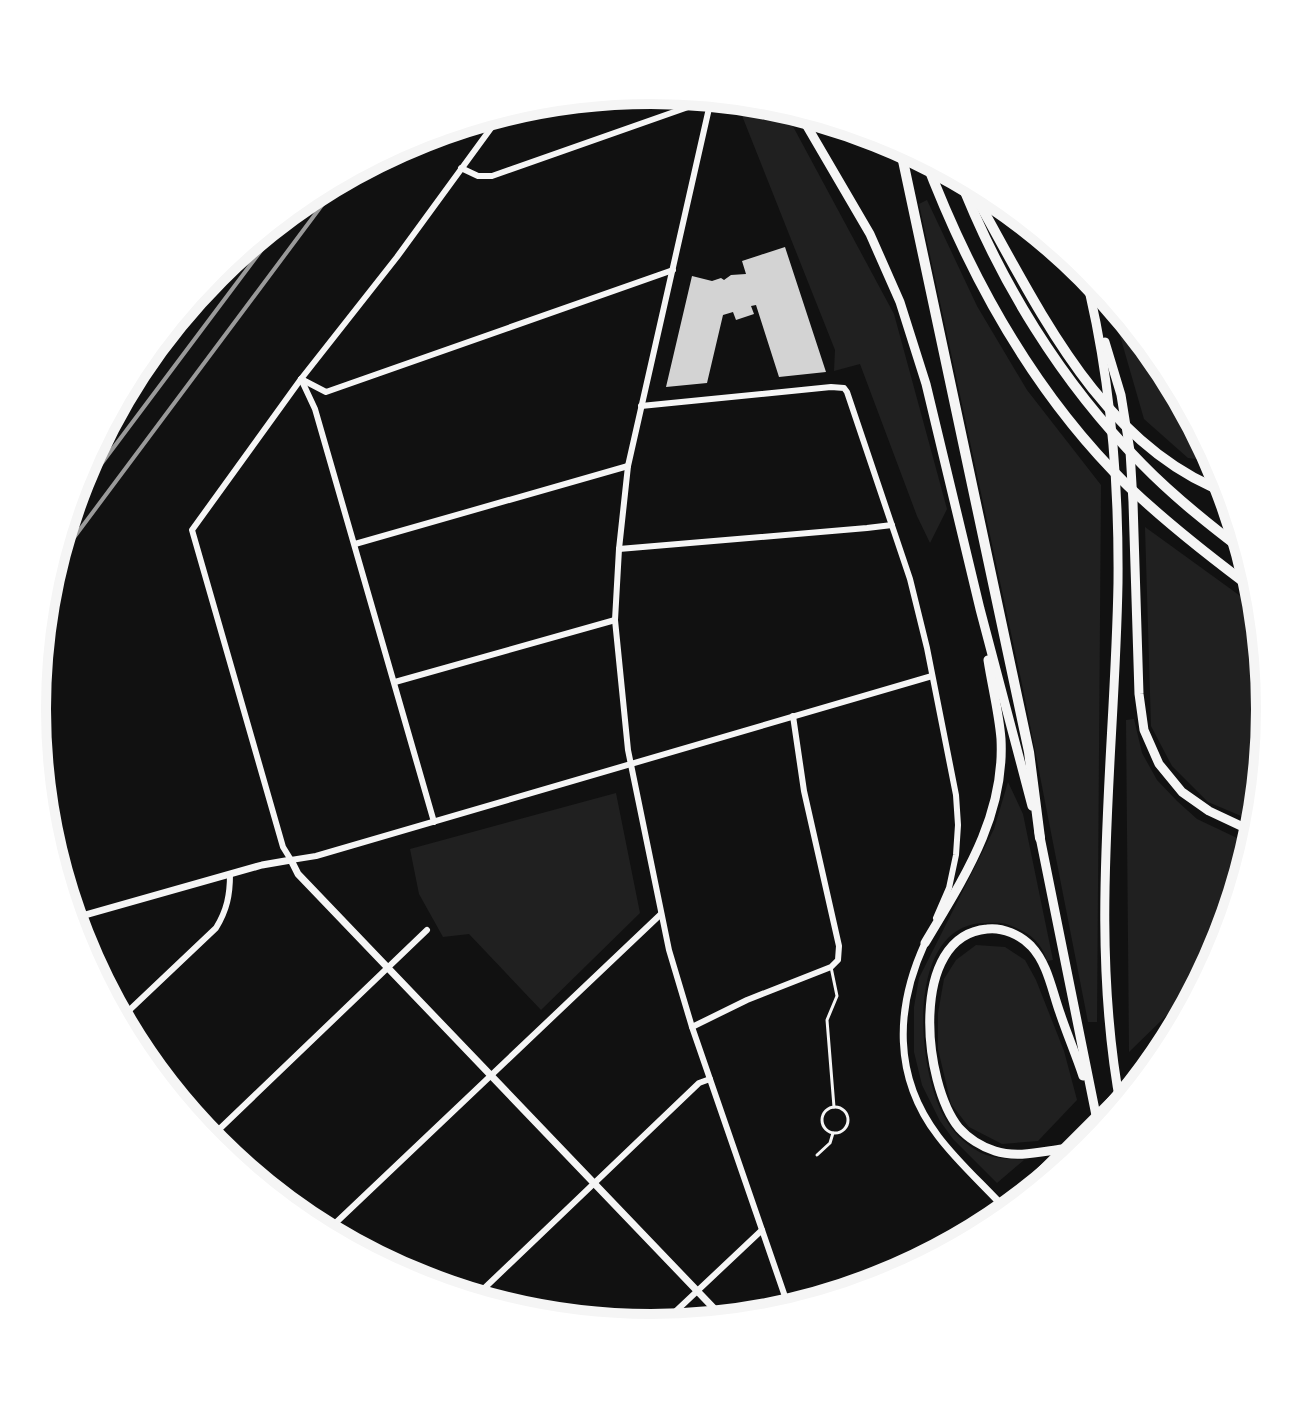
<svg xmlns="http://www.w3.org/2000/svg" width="1303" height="1418" viewBox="0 0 1303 1418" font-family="'Work Sans',sans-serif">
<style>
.green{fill:#202020}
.building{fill:#d3d3d3}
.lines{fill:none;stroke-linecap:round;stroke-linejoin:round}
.service{stroke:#f5f5f5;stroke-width:3}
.minor{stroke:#f5f5f5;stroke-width:6}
.tertiary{stroke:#f5f5f5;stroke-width:7}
.primary{stroke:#f5f5f5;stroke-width:9}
.trunk{stroke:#f5f5f5;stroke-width:9}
.motorway{stroke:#f5f5f5;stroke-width:10}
.rail{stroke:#9a9a9a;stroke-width:4}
.rim{fill:none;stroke:#f5f5f5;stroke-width:10}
</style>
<rect width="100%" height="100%" fill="#111"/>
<g class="green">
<polygon points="735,98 776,102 789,119 894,314 947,509 930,543 917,516 860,364 834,371 835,350"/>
<polygon points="927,200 977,306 1027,390 1101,485 1097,1022 1088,1022 1023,689 919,204"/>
<polygon points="1108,294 1167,365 1219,462 1188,458 1144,419"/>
<polygon points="1145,527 1261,611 1271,709 1260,824 1208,802 1172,766 1151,726"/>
<polygon points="1134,719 1142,753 1157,780 1177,801 1197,819 1254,846 1224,946 1209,974 1129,1052 1126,720"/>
<path d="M 1008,782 L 1023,814 L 1053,960 L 1047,961 C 1041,941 1028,932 1009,925 C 1002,922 994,923 985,923 C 904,924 916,1072 946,1120 C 953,1132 964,1143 976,1150 C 990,1159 1008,1159 1024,1160 L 997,1183 L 953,1139 L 940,1121 L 922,1085 L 914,1052 L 914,1007 L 919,978 L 994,829 Z"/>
<polygon points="616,793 640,913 541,1010 469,934 443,937 419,894 410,849"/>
<polygon points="976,945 1005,947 1025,960 1036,980 1064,1051 1077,1100 1038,1141 1002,1144 969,1127 951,1104 938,1049 938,1013 944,979 956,960"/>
</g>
<polygon class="building" points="785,247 826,372 779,377 756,305 751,306 754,314 736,320 733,312 723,315 707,383 666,387 692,276 712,281 721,278 724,280 731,275 746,274 742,261"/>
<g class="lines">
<g class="service">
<polyline points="831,967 837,996 827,1020 834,1107"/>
<circle cx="835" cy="1120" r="13"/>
<polyline points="817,1155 830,1143 833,1133"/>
</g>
<g class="minor">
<polyline points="712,95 628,466 619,549 615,620 628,750 669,950 692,1027 790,1311"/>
<polyline points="505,109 397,257 301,379 192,530 283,847 291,860 316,856 932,676"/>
<polyline points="461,168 478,176 492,176 711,99"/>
<polyline points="301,379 315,409 434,822"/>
<polyline points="301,379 326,392 673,270"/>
<polyline points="641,406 831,387 844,388 847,392 910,579 927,648 956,795 958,825 956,855 949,888 936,918"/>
<polyline points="355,544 628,466"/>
<polyline points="619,549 867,528 892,525"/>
<polyline points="395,682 615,620"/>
<path d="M 119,1020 L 216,928 C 227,910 230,895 230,874"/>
<polyline points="692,1027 747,1000 831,967 838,960 839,946 804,791 793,716"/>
<polyline points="208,1140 427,930"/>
<polyline points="325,1233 661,914"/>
<polyline points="473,1299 699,1083 710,1079"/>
<polyline points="658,1328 762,1230"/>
</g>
<g class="tertiary">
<polyline points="71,919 262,865 291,860 298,874 726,1321"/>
<path d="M 925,943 C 895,1008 893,1077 938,1136 C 959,1164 986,1187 1009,1213"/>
</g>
<polyline class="primary" points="979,1233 1176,1036"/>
<g class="trunk">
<polyline points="797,109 870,234 900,302 926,384 980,609 1032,806"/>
<path d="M 1083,266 C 1110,369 1119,476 1118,583 C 1115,758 1088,934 1121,1108"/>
<polyline points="1105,342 1121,395 1130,451 1133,502 1139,694 1144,730 1159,764 1182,792 1209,811 1258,834"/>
<polyline points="1039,832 1100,1135"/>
<path d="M 925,943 C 963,879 1005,817 1001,739 C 999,713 992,686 988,660"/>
<path d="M 1062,1149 C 1040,1152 1016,1158 995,1151 C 982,1147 968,1138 959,1128 C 923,1084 908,936 987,929 C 1003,927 1020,935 1031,946 C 1048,964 1052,991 1060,1013 C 1067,1034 1076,1055 1083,1076"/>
</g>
<g class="motorway">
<polyline points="899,142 1029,752 1040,838"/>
<path d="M 924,156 C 970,278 1034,394 1128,486 C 1169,525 1214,560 1260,594"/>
<path d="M 958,174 C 999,281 1061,382 1142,464 C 1175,498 1212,527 1249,555"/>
<path d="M 965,178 C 1032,293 1095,446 1230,494"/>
</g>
<g class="rail">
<polyline points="69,507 296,204"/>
<polyline points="49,571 346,173"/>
</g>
</g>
<path d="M0 0H1303V1418H0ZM46 709a605 605 0 1 1 1210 0a605 605 0 1 1-1210 0Z" fill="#fff" fill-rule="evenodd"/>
<path class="rim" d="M46 709a605 605 0 1 1 1210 0a605 605 0 1 1-1210 0Z"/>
</svg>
